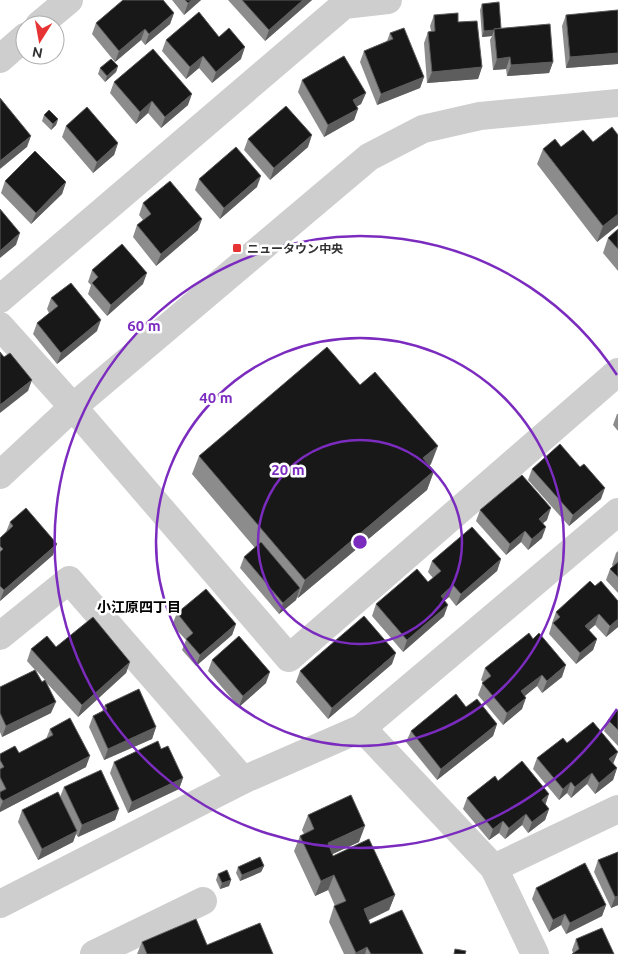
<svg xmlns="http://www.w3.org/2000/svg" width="618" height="954" viewBox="0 0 618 954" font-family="Ubuntu,'Noto Sans JP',sans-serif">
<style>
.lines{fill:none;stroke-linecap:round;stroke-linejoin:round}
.minor{stroke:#cecece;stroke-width:28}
.wall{fill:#8c8c8c;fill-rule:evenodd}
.shaded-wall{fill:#5d5d5d}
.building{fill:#181818;stroke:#5d5d5d}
.ring{fill:none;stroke:#7b2cbf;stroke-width:2.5}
.poi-dot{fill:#e63434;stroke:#fff;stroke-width:2}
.labels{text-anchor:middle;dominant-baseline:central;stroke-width:5;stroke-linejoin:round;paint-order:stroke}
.poi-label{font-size:12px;font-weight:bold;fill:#313131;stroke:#fff;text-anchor:start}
.neighbourhood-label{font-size:14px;font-weight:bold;fill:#000;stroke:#fff}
.centre{fill:#7b2cbf;stroke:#fff;stroke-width:2.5}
.ring-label{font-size:15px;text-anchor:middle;font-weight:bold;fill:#7b2cbf;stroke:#fff;stroke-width:5;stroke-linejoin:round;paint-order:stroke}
</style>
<rect width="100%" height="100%" fill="#fff"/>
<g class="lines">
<g class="minor">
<polyline points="39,25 69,0"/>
<polyline points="0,59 25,37"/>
<polyline points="0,299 344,5 388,0"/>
<polyline points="0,326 73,407 289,658 618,372"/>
<polyline points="0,475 73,407 369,157 423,129 480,116 618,103"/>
<polyline points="0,636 69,580 243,780"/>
<polyline points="362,728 494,868 535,954"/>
<polyline points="494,868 618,809"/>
<polyline points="0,904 243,780 362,728 618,512"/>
<polyline points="94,954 203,901"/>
</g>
</g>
<g class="wall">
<polygon points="172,0 201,0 184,15"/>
<polygon points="228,0 312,0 265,41"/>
<polygon points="482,4 501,28 553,62 549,73 507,76 506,69 493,70 490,40 492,36 482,37 480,10"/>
<polygon points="618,10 618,64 566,68 562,26 566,15"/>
<polygon points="174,13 170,24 145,45 141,40 115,62 92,34 96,23"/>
<polygon points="434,15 458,22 482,67 478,79 427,83 424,43 428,32 431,31 430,26"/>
<polygon points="390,33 424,77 420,88 377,105 360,62 364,51 387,41"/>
<polygon points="219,37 241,59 212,83 199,68 186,79 162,51 166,40"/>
<polygon points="118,66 116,72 105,82 98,74 100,68"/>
<polygon points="302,80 366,93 361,104 357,106 358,109 354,120 324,137 298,92"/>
<polygon points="114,82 188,105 161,128 148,113 136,124 110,93"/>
<polygon points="44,115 58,119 56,125 51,130 42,121"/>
<polygon points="66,126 118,143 114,155 93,173 62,137"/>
<polygon points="618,135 618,225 597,242 537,164 543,149 561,147 593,142"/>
<polygon points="248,139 308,147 270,180 244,150"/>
<polygon points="199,179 257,187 220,219 195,190"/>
<polygon points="5,181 66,182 62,194 31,224 1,193"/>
<polygon points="143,203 198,230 156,266 133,237 137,225 143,220 139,215"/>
<polygon points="618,229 618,271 603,253 608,238"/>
<polygon points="92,270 143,284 107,316 88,294 91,285 88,282"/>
<polygon points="51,298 97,331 57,364 33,334 37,323 49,313 47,309"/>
<polygon points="360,385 431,464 429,466 434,471 427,490 298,598 297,597 296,600 279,614 240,568 244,557 255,548 192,474 199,456"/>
<polygon points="617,414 618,414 618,431 613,425"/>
<polygon points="532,469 601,499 569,526 528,480"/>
<polygon points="480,510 547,520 543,523 542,538 528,550 521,542 506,555 476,521"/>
<polygon points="10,522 53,555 0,601 0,538 6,532"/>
<polygon points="618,551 618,593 606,580 610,569 613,566 612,565 616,553"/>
<polygon points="501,559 497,571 456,606 449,597 444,601 444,616 403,652 372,616 376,604 428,582 433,578 428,572 432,561"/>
<polygon points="595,586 618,601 618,627 606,637 595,625 589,630 597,639 593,650 576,664 549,634 552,624 552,623 556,612"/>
<polygon points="177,613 236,624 232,635 196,666 182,650 186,640 172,625"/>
<path d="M 56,647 L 130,662 L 126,673 L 78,717 L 45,681 L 51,713 L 2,737 L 0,732 L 0,687 L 35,670 L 27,661 L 31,649 ZM 36,670 L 45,680 L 42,682 Z"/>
<polygon points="212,660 266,683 239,707 208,671"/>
<polygon points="392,664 328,719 296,682 300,671"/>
<polygon points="485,668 562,677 542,693 537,686 525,696 522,709 503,725 478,695 483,682 481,680"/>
<polygon points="105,705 156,727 152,739 104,760 89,727 93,716 102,711"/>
<polygon points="466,707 497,724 493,736 437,780 406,742 411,731"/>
<polygon points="618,710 618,746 604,731 608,720"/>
<polygon points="50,729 86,767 0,812 0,754 19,753 46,739"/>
<polygon points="567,743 613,764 617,768 613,780 595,794 587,784 571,798 567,793 559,800 533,769 537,758"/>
<polygon points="161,749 183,778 179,789 128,813 110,773 114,762"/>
<polygon points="498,781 546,805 549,809 545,820 528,833 522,825 505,839 499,833 489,840 463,809 467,798"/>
<polygon points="64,787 119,809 115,820 78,837 76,834 73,842 38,860 18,822 22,810 60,797"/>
<polygon points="308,815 359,842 332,854 333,856 395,895 389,910 369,920 370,924 423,954 344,954 329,922 334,906 335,906 328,890 315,896 294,851 300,836 304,834 302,830"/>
<polygon points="618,852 618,905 611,908 594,872 598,860"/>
<polygon points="264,866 261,872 240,881 236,873 238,867"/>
<polygon points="218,874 231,880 229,886 220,889 216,880"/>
<polygon points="536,888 606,905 602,916 566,934 561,925 549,932 532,899"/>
<polygon points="576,939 614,954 573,953 572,950"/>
<polygon points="142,942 207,945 273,954 137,954"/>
</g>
<g class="shaded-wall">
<polygon points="192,0 201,0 184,15 188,3"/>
<polygon points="303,0 312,0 265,41 269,30"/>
<polygon points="174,13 170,24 145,45 149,34"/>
<polygon points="145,29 141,40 115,62 119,51"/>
<polygon points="494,30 492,36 482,37 484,31"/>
<polygon points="245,47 241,59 212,83 216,72"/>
<polygon points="618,53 618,64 566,68 570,57"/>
<polygon points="203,56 199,68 186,79 190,67"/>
<polygon points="510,57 506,69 493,70 497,59"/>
<polygon points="553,62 549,73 507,76 511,65"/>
<polygon points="118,66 116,72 105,82 107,76"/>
<polygon points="482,67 478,79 427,83 432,72"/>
<polygon points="424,77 420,88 377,105 381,94"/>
<polygon points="366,93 361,104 349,111 353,100"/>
<polygon points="192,94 188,105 161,128 165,117"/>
<polygon points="152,101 148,113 136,124 140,112"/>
<polygon points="358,109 354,120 324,137 328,125"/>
<polygon points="58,119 56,125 51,130 53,124"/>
<polygon points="312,135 308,147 270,180 274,168"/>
<polygon points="31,136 27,147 0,169 0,161"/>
<polygon points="118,143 114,155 93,173 97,162"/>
<polygon points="261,176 257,187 220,219 224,208"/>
<polygon points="66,182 62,194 31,224 36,213"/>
<polygon points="618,214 618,225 597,242 603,226"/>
<polygon points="202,219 198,230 156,266 161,254"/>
<polygon points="20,233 16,245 0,258 0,251"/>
<polygon points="147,273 143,284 107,316 111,305"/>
<polygon points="101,320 97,331 57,364 61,353"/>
<polygon points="32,380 28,391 0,413 0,405"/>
<polygon points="438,446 431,464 416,476 423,458"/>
<polygon points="434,471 427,490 298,598 305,580"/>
<polygon points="605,488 601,499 569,526 573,515"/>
<polygon points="551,508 547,520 535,530 539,519"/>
<polygon points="546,527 542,538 528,550 532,539"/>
<polygon points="525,531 521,542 506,555 510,544"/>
<polygon points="57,544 53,555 0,601 4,590"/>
<polygon points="501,559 497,571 456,606 461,594"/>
<polygon points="453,585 449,597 437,607 441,596"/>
<polygon points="300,588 296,600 279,614 283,603"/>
<polygon points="448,605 444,616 403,652 407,640"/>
<polygon points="599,614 595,625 581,637 585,626"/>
<polygon points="618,619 618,627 606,637 610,626"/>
<polygon points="236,624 232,635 196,666 200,655"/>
<polygon points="597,639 593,650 576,664 580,653"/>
<polygon points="396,653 392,664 328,719 332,708"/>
<polygon points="130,662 126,673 78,717 82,705"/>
<polygon points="566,665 562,677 542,693 547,681"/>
<polygon points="270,672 266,683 239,707 243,696"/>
<polygon points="542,675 537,686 517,702 521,691"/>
<polygon points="526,698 522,709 503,725 507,713"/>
<polygon points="56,702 51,713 2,737 6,726"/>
<polygon points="497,724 493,736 437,780 441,769"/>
<polygon points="156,727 152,739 104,760 108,749"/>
<polygon points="618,752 613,764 609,759"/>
<polygon points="90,756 86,767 0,812 0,808 3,801"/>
<polygon points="617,768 613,780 595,794 599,783"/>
<polygon points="592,773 587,784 571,798 575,787"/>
<polygon points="183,778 179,789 128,813 132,802"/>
<polygon points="571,782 567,793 559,800 563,789"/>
<polygon points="549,794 545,806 542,800"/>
<polygon points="119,809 115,820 78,837 82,825"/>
<polygon points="549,809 545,820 528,833 532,822"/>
<polygon points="526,814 522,825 505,839 509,828"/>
<polygon points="503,821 499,833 489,840 493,829"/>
<polygon points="365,826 359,842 322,859 328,843"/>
<polygon points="77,831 73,842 38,860 42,849"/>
<polygon points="264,866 261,872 240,881 242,875"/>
<polygon points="334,875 328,890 315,896 321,881"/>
<polygon points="231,880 229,886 220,889 222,883"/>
<polygon points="395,895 389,910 358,925 364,909"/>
<polygon points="618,896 618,905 611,908 615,897"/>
<polygon points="606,905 602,916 566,934 570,923"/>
<polygon points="565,914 561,925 549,932 553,920"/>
<polygon points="367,947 365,954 355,954 356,953"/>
</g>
<g class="building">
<polygon points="123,0 163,0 174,13 149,34 145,29 119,51 96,23"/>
<polygon points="185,0 192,0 188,3"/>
<polygon points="242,0 303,0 269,30"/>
<polygon points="499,2 501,28 494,29 495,30 484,31 482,4"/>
<polygon points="618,10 618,53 570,57 566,15"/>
<polygon points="199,12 219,37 229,28 245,47 216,72 203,56 190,67 166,40"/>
<polygon points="458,13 458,22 477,21 482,67 432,72 428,32 435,31 434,15"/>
<polygon points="550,24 553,62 511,65 510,57 497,59 494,29"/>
<polygon points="404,28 424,77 381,94 364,51 393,39 390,33"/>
<polygon points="153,49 192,94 165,117 152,101 140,112 114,82"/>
<polygon points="344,56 366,93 353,100 358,109 328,125 302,80"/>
<polygon points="111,59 118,66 107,76 100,68"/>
<polygon points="0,98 31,136 0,161"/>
<polygon points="286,106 312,135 274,168 248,139"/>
<polygon points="87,107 118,143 97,162 66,126"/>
<polygon points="49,110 58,119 53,124 44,115"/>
<polygon points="612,127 618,135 618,214 603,226 543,149 555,139 561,147 583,130 593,142"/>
<polygon points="236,147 261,176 224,208 199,179"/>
<polygon points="35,151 66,182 36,213 5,181"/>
<polygon points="170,181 202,219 161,254 137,225 151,214 143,203"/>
<polygon points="0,209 20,233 0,251"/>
<polygon points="618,229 618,249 608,238"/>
<polygon points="122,244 147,273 111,305 92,283 98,277 92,270"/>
<polygon points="71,283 101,320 61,353 37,323 58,306 51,298"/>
<polygon points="327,347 360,385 375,372 438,446 423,458 434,471 305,580 199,456"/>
<polygon points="0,352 4,357 10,353 32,380 0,405"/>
<polygon points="560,444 580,467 584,464 605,488 573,515 532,469"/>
<polygon points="522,475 551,508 539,519 546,527 532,539 525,531 510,544 480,510"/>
<polygon points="26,508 57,544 4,590 0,586 0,552 3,549 0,546 0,538 13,526 10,522"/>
<polygon points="472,527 501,559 461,594 453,585 441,596 448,605 407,640 376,604 417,569 428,582 441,571 432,561"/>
<polygon points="261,542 300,588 283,603 244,557"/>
<polygon points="618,562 618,577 610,569"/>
<polygon points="590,581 595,586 601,581 618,601 618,619 610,626 599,614 585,626 597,639 580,653 553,623 560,617 556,612"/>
<polygon points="206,589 236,624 200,655 186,639 193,633 177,613"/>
<polygon points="364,616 396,653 332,708 300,671"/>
<polygon points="93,617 130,662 82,705 31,649 47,636 56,647"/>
<polygon points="529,633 533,639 539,633 566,665 547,681 542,675 521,691 526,698 507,713 482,683 491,676 485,668"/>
<polygon points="239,636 270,672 243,696 212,660"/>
<polygon points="35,670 42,682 45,680 56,702 6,726 0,713 0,687"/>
<polygon points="139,689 156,727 108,749 93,716 107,709 105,705"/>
<polygon points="456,694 466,707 477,699 497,724 441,769 411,731"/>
<polygon points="618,710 618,730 608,720"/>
<polygon points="70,718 90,756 3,801 0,797 0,792 6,789 0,777 0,769 4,767 0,760 0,754 15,746 19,753 53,735 50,729"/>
<polygon points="593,722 618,752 609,759 617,768 599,783 592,773 575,787 571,782 563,789 537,758 563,738 567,743"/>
<polygon points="158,741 161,749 168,746 183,778 132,802 114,762"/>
<polygon points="522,761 549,794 542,800 549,809 532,822 526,814 509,828 503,821 493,829 467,798 495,776 498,781"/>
<polygon points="101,770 119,809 82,825 64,787"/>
<polygon points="58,792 77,831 42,849 22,810"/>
<polygon points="351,795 365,826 328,843 333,856 369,839 395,895 364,909 370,924 402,910 423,954 371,954 367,947 356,953 334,906 346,901 334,875 321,881 300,836 314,829 308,815"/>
<polygon points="618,852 618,896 615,897 598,860"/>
<polygon points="260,857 264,866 242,875 238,867"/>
<polygon points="585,863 606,905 570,923 565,914 553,920 536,888"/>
<polygon points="227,870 231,880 222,883 218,874"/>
<polygon points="196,919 207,945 260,923 273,954 147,954 142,942"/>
<polygon points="602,928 614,954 572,954 579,949 576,939"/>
<polygon points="455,949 466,951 465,954 454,954"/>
</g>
<g class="ring">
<circle cx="360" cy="542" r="102"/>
<circle cx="360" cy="542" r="204"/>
<path d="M617 709A306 306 0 1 1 617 375"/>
</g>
<rect class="poi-dot" x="232" y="243" width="10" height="10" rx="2.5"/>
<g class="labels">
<g class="poi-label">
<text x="247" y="248">ニュータウン中央</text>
</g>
<g class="neighbourhood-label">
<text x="139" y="607">小江原四丁目</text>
</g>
</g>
<circle cx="360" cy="542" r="8" class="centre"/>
<g class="ring-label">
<text x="144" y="331">60 m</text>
<text x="216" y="403">40 m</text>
<text x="288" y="475">20 m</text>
</g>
<g transform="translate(40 40) rotate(191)"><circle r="24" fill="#ffffff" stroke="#adadad"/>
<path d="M0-4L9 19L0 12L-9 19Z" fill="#e63434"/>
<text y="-8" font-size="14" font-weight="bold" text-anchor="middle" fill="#313131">N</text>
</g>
</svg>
